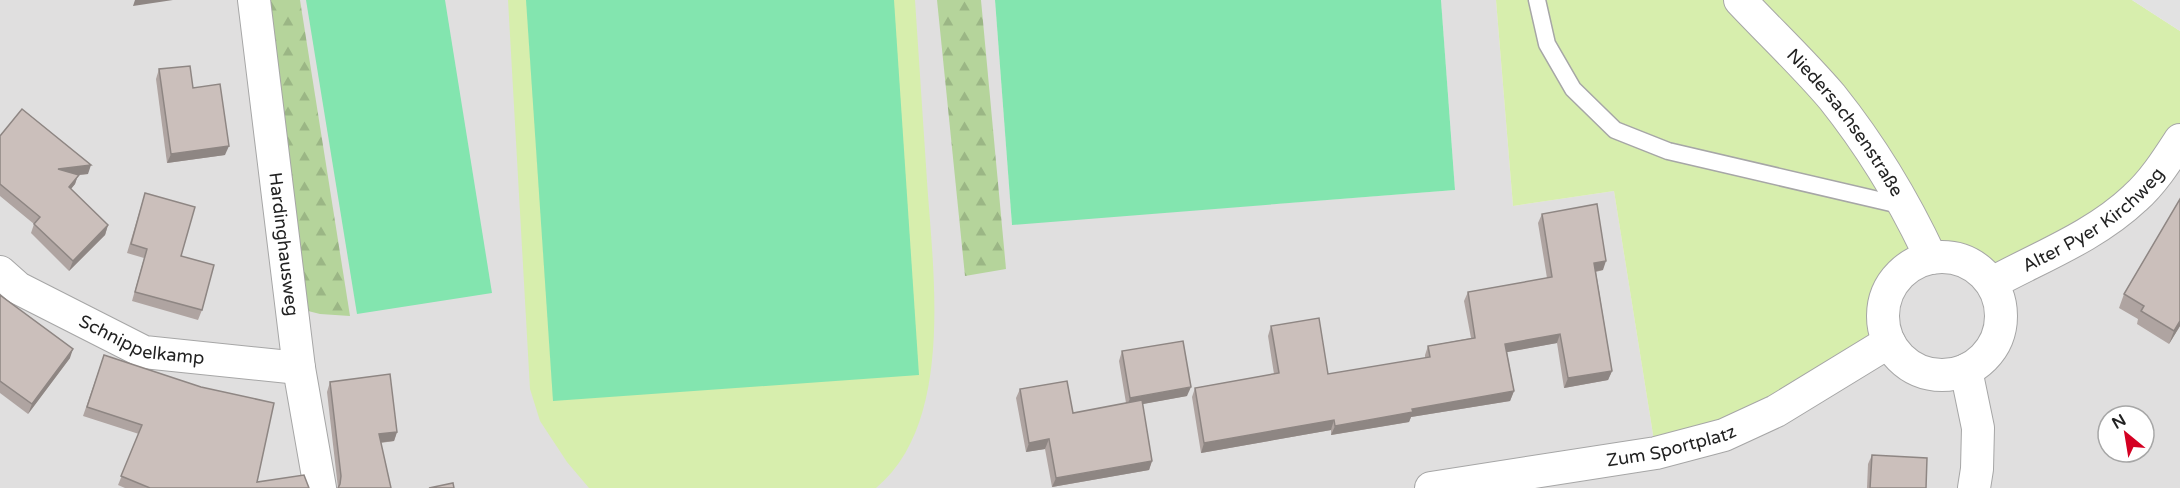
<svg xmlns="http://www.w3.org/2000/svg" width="2180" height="488" viewBox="0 0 2180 488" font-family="'Varela Round',sans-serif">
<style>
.residential{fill:#e0dfdf;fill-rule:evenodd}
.grass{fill:#d7eead}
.forest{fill:url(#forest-firs)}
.pitch{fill:#83e5af}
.parking{fill:#e2e2e2}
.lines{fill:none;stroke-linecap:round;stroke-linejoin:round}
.service-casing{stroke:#a6a6a6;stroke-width:19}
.minor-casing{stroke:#a6a6a6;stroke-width:34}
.service{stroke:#fff;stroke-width:16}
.minor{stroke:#fff;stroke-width:32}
.wall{fill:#afa4a1}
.shaded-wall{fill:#8e8683}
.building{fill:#cbbfbb;stroke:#8e8683;stroke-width:1.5}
.labels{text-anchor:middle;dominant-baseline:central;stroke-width:5;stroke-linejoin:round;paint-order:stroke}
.street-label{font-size:18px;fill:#222;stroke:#fff}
</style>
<defs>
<pattern id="forest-firs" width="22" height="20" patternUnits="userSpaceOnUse" patternTransform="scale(1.5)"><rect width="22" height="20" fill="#b5d49b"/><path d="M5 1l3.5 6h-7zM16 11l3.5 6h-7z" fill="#9bb685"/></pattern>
</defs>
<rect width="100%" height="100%" fill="#f2ede8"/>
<path class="residential" d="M 0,0 L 995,0 L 1012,224 L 1455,190 L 1441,0 L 1496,0 L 1513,206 L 1614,191 L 1656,453 L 1884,322 L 1884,304 L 1892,285 L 1904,271 L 1918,262 L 1944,257 L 1957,258 L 1975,266 L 1984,274 L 2180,139 L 2180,488 L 0,488 ZM 2108,416 L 2144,416 L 2144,452 L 2108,452 Z"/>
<g class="grass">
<path d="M 508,0 L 915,0 C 919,60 923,121 927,181 C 933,272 955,423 876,488 L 589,488 L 567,462 L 540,421 L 530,389 Z"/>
<path d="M 1496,0 L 2132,0 L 2180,31 L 2180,139 L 2136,198 L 1984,274 C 1976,267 1966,260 1955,258 C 1925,251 1889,273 1884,305 C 1882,318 1886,329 1889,342 L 1656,453 L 1614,191 L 1513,206 Z"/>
</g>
<g class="forest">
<polygon points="254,0 300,0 350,316 320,314 292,307"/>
<polygon points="937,0 981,0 1006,269 965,276"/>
</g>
<g class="pitch">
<polygon points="306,0 445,0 492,293 357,314"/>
<polygon points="526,0 894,0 919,375 553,401"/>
<polygon points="995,0 1441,0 1455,190 1012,225"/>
</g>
<polygon class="parking" points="2132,0 2180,0 2180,31"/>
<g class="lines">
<g class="service-casing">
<polyline id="service" points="1537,0 1547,44 1573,89 1615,130 1668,151 1904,206"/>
</g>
<g class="minor-casing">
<g id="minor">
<path id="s1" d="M 254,0 L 299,368 L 320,488"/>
<path id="s2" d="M 1740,0 C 1770,32 1803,63 1832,97 C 1872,147 1904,200 1931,258"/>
<circle cx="1942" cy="316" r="59"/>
<path id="s3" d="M 0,272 L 18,288 L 144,352 L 299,368"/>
<path id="s4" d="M 1992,283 C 2040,257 2095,236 2135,198 C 2153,182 2167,160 2180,140"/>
<polyline points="1966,370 1978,428 1977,469 1974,488"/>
<path id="s5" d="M 1431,488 L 1656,453 L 1724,435 L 1776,411 L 1889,342"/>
</g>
</g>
<use href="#service" class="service"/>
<use href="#minor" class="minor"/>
</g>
<g class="wall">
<polygon points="159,69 193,88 225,155 167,163 156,79"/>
<polygon points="0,136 88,174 78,175 75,184 71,189 108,225 105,235 69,271 31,233 34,224 0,196"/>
<polygon points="145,193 181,256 202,310 198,320 132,301 144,258 127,253"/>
<polygon points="1542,214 1603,270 1596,272 1612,371 1608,380 1564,388 1557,343 1507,352 1514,391 1510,401 1411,417 1409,422 1331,435 1331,430 1201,453 1192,397 1195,388 1274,374 1268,336 1271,326 1328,374 1425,358 1425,355 1428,346 1471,338 1464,301 1468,292 1547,278 1538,223"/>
<polygon points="2124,294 2180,326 2169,344 2137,324 2138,319 2119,308"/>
<polygon points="0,295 70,358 28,414 0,393"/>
<polygon points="1122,351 1187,396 1142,404 1152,461 1149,470 1052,487 1045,449 1026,452 1016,398 1020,389 1073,413 1126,403 1119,361"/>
<polygon points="104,355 257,482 309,488 125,488 118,485 139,434 83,416"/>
<polygon points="330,382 397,432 394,441 381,443 338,488 327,392"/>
<polygon points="1872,455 1926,488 1867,488 1868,464"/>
</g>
<g class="shaded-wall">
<polygon points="135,0 173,0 133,6"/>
<polygon points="229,146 225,155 167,163 171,154"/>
<polygon points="91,165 88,174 78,175 75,184 65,196 58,169"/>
<polygon points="108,225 105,235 69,271 73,261"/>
<polygon points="1606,261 1603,270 1591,272 1594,263"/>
<polygon points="2180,321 2180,326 2169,344 2174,331"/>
<polygon points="1560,334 1557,343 1502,353 1505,344"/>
<polygon points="73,349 70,358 28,414 32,404"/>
<polygon points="1612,371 1608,380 1564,388 1568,378"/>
<polygon points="1191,387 1187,396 1127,407 1130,398"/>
<polygon points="1514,391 1510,401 1411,417 1409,422 1331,435 1335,426 1412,409"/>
<polygon points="1334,420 1331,430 1201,453 1204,443"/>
<polygon points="397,432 394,441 375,443 379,434"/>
<polygon points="1049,439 1045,449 1026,452 1029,443"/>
<polygon points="1152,461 1149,470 1052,487 1056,478"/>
</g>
<g class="building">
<polygon points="190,66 193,88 220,84 229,146 171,154 159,69"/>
<polygon points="22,109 91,165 58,169 79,175 69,187 108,225 73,261 34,224 40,217 0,184 0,136"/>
<polygon points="145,193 195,207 181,256 214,265 202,310 135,292 147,249 131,244"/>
<polygon points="2180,199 2180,321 2174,331 2141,311 2144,306 2124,294"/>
<polygon points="1597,204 1606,261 1594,263 1612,371 1568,378 1560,334 1505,344 1514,391 1412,409 1413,412 1335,426 1334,420 1204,443 1195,388 1279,373 1271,326 1319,318 1328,374 1430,357 1428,346 1475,338 1468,292 1552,277 1542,214"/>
<polygon points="0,295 73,349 32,404 0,381"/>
<polygon points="1183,341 1191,387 1130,398 1122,351"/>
<polygon points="104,355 201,387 274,403 257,482 304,475 309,488 150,488 121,476 142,425 87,407"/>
<polygon points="390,374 397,432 379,434 391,488 338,488 340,484 341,476 330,382"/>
<polygon points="1067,381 1073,413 1142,400 1152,461 1056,478 1049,439 1029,443 1020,389"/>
<polygon points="1872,455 1927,458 1926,488 1870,488"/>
<polygon points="453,483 454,488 429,488"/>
</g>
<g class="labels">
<g class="street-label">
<text stroke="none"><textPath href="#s2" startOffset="162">Niedersachsenstraße</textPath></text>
<text stroke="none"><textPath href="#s4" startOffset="120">Alter Pyer Kirchweg</textPath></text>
<text stroke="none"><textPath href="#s1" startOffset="246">Hardinghausweg</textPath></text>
<text stroke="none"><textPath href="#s3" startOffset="160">Schnippelkamp</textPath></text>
<text stroke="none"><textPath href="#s5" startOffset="244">Zum Sportplatz</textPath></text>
</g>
</g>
<g transform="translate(2126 434) rotate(330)"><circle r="28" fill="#ffffff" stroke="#a7a7a7" stroke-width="1.5"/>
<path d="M0-4.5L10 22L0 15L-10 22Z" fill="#d40022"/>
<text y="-9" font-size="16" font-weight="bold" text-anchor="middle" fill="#222222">N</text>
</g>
</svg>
